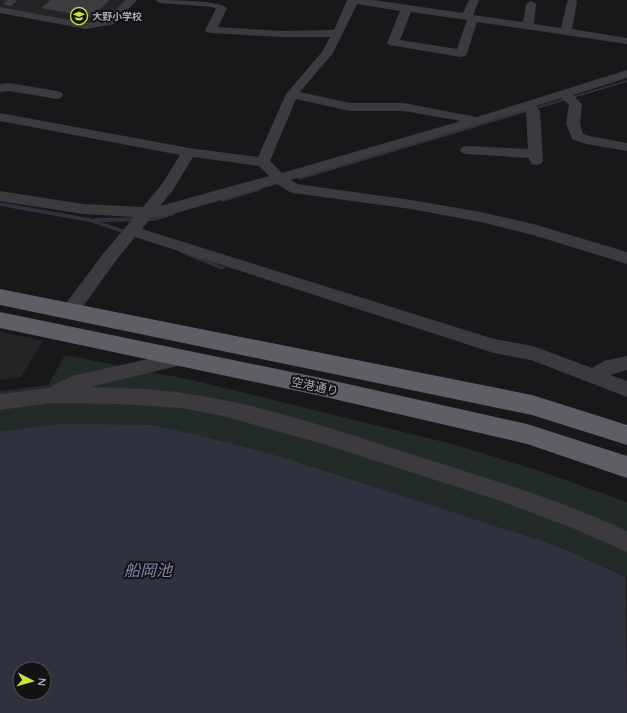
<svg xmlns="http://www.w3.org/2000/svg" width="627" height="713" viewBox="0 0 627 713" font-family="Quicksand,'Noto Sans JP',sans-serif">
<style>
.built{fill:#252326}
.green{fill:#232b28}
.water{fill:#30313e;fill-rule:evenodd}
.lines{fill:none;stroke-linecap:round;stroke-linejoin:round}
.stream{fill:#30313e;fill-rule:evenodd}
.building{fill:#3e3c40}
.minor{fill:#3c3a3f;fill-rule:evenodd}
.trunk{fill:#5f5d65;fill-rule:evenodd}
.labels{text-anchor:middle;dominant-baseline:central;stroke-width:4;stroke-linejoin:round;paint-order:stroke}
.far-poi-label{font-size:10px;font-weight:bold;fill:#adaab8;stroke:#131214;text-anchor:start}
.street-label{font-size:12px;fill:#adaab8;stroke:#131214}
.near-water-label{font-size:16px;font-style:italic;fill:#8585af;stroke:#131214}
</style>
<rect width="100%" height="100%" fill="#181719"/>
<g class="built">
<polygon points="0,0 128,0 108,20 86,24 0,7"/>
<polygon points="0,332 43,341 21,377 0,380"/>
</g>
<polygon class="green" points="65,355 192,380 452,444 540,471 627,502 627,577 558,546 276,455 210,438 61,424 0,431 0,391 48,385"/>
<path class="water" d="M 61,424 L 153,425 L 210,438 L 276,455 L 558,546 L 626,577 L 627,713 L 0,713 L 0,431 ZM 20,669 L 44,669 L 44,693 L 20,693 Z"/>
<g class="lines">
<g class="stream">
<polygon points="627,80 627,82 302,179 300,180 298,178 298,177"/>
<polygon points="259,187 261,189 261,190 222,202 220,200 220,199"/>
<polygon points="0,202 94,219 96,218 154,217 172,212 175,214 174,215 154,221 101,222 131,232 132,233 131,234 129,235 90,222 0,206"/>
<polygon points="183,250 224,267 225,268 224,269 220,269 181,253 180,252 181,251"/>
</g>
</g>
<g class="building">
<polygon points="8,0 13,0 17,1 11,6 3,4"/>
<polygon points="51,0 110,0 91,17 41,8"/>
</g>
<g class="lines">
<g class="minor">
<polygon points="126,0 137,0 114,24 86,29 0,13 0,7 86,23 106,19"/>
<path d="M 155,0 C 171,0 218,0 227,8 L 218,27 L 281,31 L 334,30 L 347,0 L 374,0 L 463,13 L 469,0 L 479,0 L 473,15 L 523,22 L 526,4 L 531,1 L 536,4 L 534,24 L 561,28 L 567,2 L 568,0 L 576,0 L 577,2 L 572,29 L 627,38 L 627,44 L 477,22 L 467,53 L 465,56 L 461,57 L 389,45 L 387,43 L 400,11 L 357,4 L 333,53 L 300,92 L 350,103 L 404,103 L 477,117 L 627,70 L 627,78 L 573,95 L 582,104 L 580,123 L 583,134 L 589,136 L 627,143 L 627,151 L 586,144 L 572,139 L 566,123 L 569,105 L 562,98 L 536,106 L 540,111 L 543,161 L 541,164 L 536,165 L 531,164 L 529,158 L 467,154 L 462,153 L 460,150 L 462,147 L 467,146 L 528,149 L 526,110 L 291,180 L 297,184 L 411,200 L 481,212 L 537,225 L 627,252 L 627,264 L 533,235 L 481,222 L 411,209 L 293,193 L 288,191 L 277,184 L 166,216 L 151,217 L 142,229 L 494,339 L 533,346 L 592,368 L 604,361 L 627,356 L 627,370 L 610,375 L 627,381 L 627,397 L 531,360 L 494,353 L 135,237 L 115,262 L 76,316 L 70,317 L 64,316 L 61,311 L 64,306 L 103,254 L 134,217 L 83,214 L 0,201 L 0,191 L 83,204 L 143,207 L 162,184 L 180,155 L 0,121 L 0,113 L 189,148 L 258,157 L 286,94 L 322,52 L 330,37 L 281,37 L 211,33 L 207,32 L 205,30 L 216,9 L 212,7 L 160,3 ZM 411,12 L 467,20 L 457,49 L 400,40 ZM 296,99 L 350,111 L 404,111 L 461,121 L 282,173 L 270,161 ZM 193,157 L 259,166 L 269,176 L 160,206 L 173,190 Z"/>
<polygon points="9,83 57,91 61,92 63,95 61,98 57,99 9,91 0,92 0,84"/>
<path d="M 184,351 L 190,353 L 193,358 L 190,363 L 90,387 C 127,388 165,389 202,396 C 274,408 344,433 414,455 C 486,478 558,499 627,531 L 627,552 L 570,527 L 501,501 L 323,444 L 223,416 L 181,408 L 116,404 L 51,403 L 0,410 L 0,394 L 48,388 L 72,376 Z"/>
</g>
<g class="trunk">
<polygon points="0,289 532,395 627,425 627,445 532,415 0,305"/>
<polygon points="0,312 321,378 527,424 627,456 627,478 527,444 321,396 0,328"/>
</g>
</g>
<defs>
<g id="school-ring" transform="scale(0.9)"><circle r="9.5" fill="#131214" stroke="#c5e246" stroke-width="1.5"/><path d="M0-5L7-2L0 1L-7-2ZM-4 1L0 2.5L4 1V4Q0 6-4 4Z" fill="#c5e246"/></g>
</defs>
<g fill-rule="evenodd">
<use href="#school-ring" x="79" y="16"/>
</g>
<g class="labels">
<g class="far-poi-label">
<text x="92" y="16">大野小学校</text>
</g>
<g class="street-label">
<text transform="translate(315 386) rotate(12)">空港通り</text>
</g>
<g class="near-water-label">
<text x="148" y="570">船岡池</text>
</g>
</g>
<g transform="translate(32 681) rotate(96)"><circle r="19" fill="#131214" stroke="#514f56"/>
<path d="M0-3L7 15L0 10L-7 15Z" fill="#c5e246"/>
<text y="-6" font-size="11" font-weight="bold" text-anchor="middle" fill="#adaab8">N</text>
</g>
</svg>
